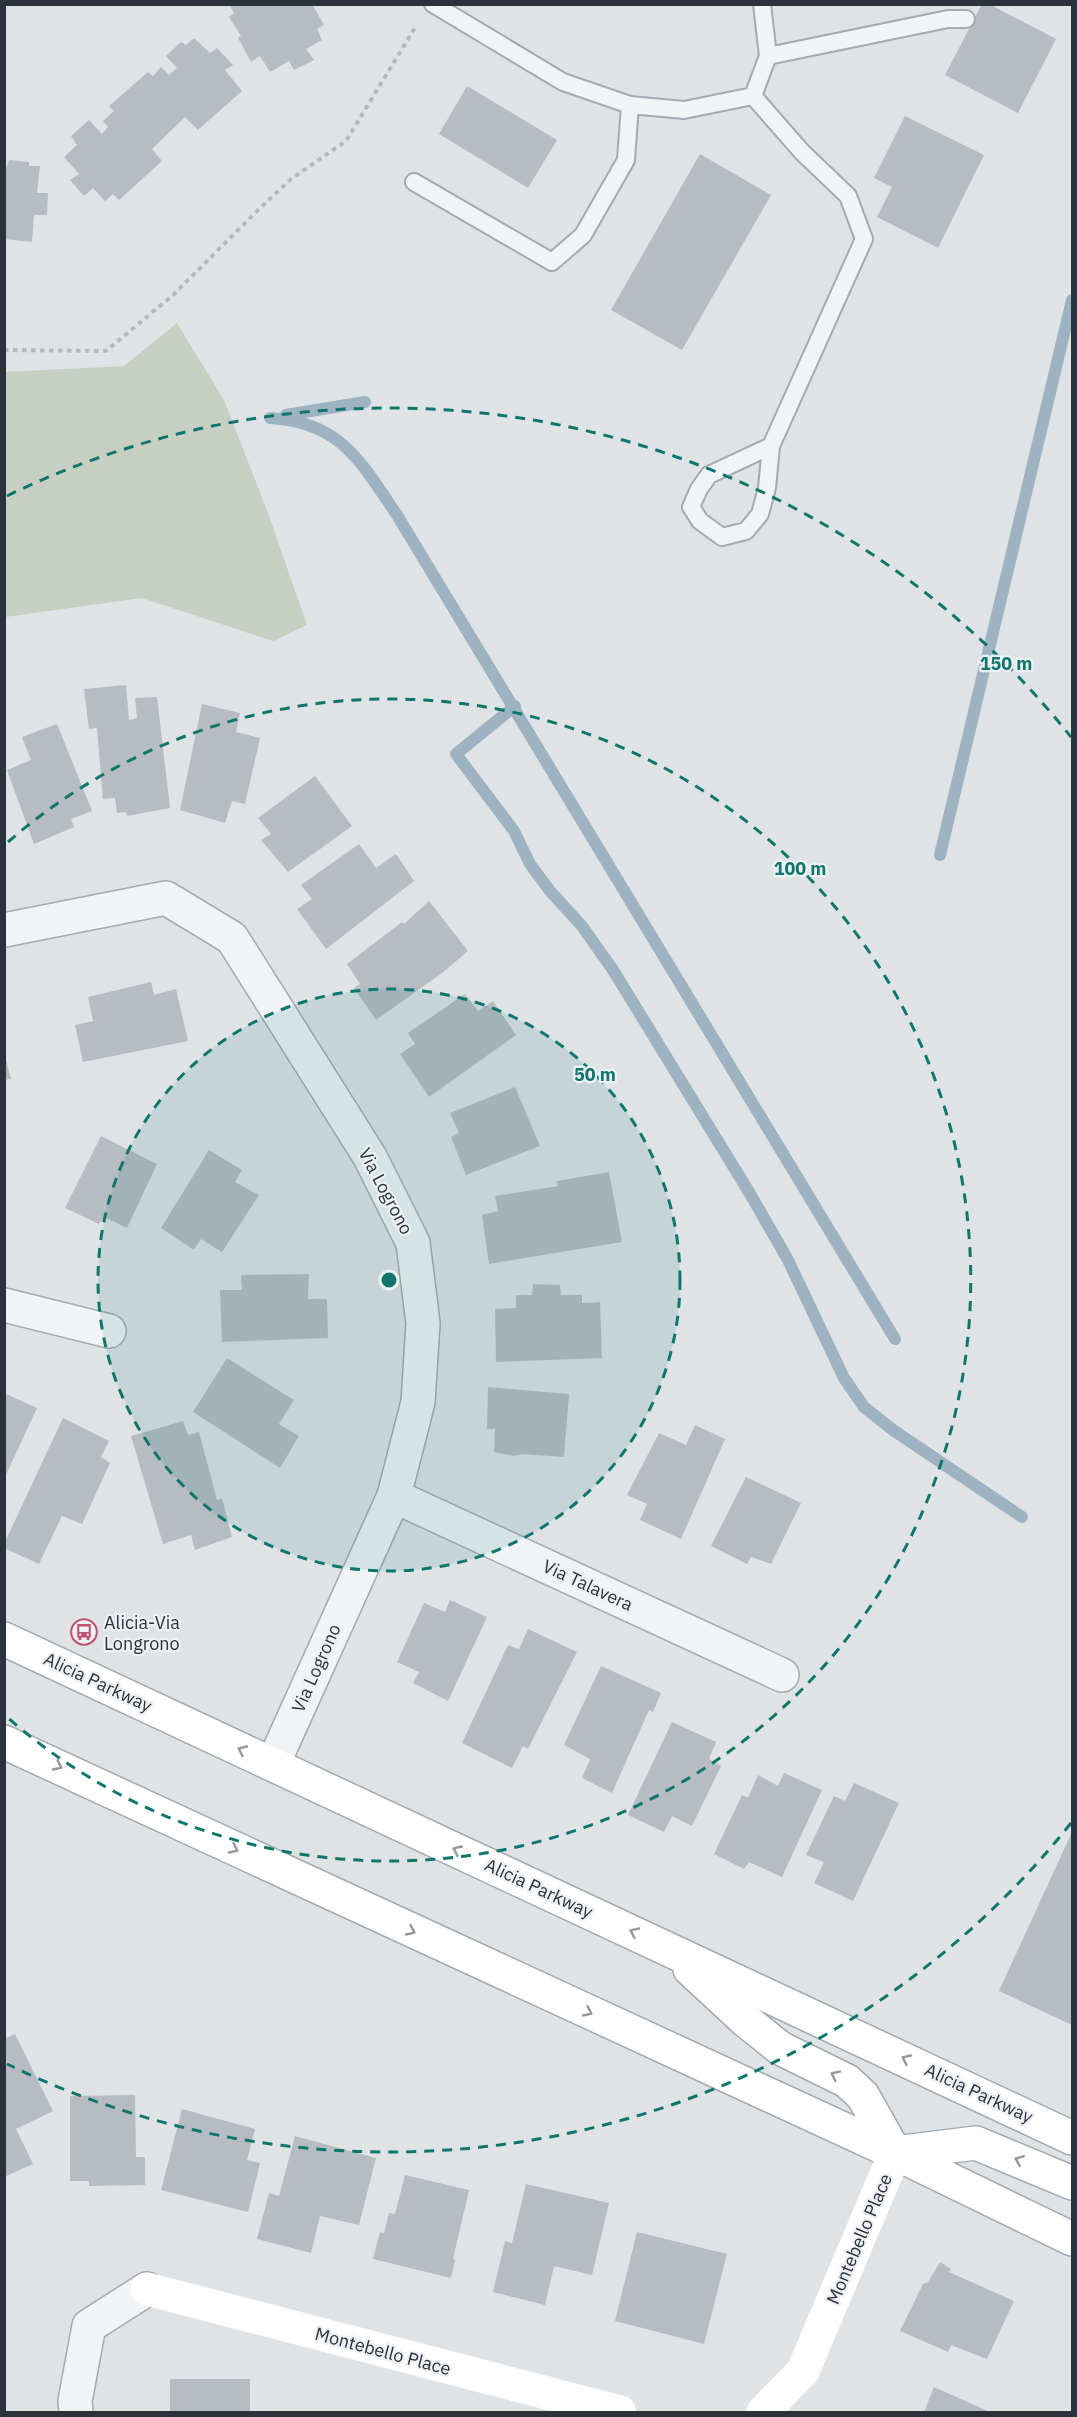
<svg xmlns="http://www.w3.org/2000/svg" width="1077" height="2417" viewBox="0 0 1077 2417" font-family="'IBM Plex Sans',sans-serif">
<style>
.green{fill:#c6cfc1}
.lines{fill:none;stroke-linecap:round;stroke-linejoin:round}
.stream{stroke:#9eb3c2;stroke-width:12}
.building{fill:#b7bcc3}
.lane-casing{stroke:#a5aab0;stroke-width:20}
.street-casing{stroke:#a5aab0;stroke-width:36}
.primary-casing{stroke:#a0a8b1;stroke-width:36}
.path{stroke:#b5b9be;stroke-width:4;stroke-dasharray:4.5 4.5;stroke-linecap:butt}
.lane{stroke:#f1f3f5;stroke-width:16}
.street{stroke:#f1f3f5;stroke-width:33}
.secondary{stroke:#fff;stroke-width:33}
.primary{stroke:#fff;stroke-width:33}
.oneway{stroke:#94989e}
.ring{fill:none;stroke:#0f766e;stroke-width:3;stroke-dasharray:10 8}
.labels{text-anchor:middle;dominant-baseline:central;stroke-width:4.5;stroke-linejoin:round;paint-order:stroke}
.street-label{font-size:18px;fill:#2a323c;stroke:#eef1f4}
.poi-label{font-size:18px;fill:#2a323c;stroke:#eef1f4;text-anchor:start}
.centre{fill:#0f766e;stroke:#eef1f4;stroke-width:3}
.ring-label{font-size:18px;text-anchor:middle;font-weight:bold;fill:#0f766e;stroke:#eef1f4;stroke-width:4.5;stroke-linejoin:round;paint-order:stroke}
</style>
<rect width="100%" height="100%" fill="#dfe3e6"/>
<polygon class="green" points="177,323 224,400 268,513 307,625 273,641 142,598 5,617 5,372 124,366"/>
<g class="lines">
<g class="stream">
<polyline points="286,415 365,402"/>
<path d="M 270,418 C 341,422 360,461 397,515 L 895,1339"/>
<polyline points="515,706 456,754 514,831 530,864 550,891 582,926 613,970 749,1192 788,1260 844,1378 864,1407 893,1430 1022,1517"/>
<polyline points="940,855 1072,300"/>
</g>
</g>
<g class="building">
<polygon points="229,4 312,4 324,25 317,29 322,40 306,49 314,60 294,70 289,61 270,72 260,56 251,62 238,38 241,36 229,17 234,13"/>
<polygon points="982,4 989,4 1056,39 1018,113 945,75"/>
<polygon points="194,38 210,53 217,48 233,65 225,70 242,91 198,130 185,117 152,149 162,161 119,200 113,194 105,201 93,188 84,196 70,180 79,174 64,157 77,145 71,136 89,120 102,134 108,127 103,121 114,111 109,106 148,72 153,76 161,67 169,75 177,68 166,56 181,42 186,45"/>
<polygon points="467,86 557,140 528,188 439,134"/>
<polygon points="905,116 984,155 938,248 877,217 892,187 874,178"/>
<polygon points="700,154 771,195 682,350 611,310"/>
<polygon points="9,160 29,162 29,166 40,166 37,193 48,193 47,215 34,215 32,242 4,239 4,174"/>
<polygon points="126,685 129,720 137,718 135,698 157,697 170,808 127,816 126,812 117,813 115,798 103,799 97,728 89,729 84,689"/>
<polygon points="202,704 240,713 236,732 260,738 245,804 232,801 225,823 180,810"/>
<polygon points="57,724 92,811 71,819 74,827 34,844 7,770 31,760 22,737"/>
<polygon points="315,776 352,826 288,872 261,840 271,834 258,818"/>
<polygon points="359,844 376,868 396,854 414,881 326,949 297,909 312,899 301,885"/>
<polygon points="429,901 468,951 442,973 376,1020 354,988 360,984 347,964 402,922 404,924"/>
<polygon points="151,982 154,995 176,989 188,1041 83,1062 75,1025 93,1021 88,997"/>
<polygon points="465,994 478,1011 493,1001 516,1035 429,1097 400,1054 415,1044 408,1033"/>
<polygon points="4,1052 11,1079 4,1080"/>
<polygon points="515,1087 540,1146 466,1175 451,1137 459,1133 450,1113"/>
<polygon points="101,1136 157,1164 127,1228 104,1217 99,1224 65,1208"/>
<polygon points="209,1150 242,1170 235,1182 259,1195 222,1252 201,1239 194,1250 161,1228"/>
<polygon points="609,1172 622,1242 489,1264 482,1215 498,1211 495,1196 558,1186 557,1181"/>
<polygon points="309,1274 308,1299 327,1299 328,1338 222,1342 220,1290 242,1290 241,1275"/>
<polygon points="533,1284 560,1285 561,1295 582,1295 582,1303 600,1302 602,1358 496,1362 495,1309 516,1308 516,1295 532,1295"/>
<polygon points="227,1358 294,1400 279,1424 299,1436 280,1468 193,1412"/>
<polygon points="488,1387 569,1394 564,1457 522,1454 514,1456 494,1452 495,1429 487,1429"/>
<polygon points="4,1393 37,1408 4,1479"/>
<polygon points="63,1418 109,1441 101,1457 110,1463 82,1524 62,1516 39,1564 4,1548 4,1544"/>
<polygon points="183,1421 188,1435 199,1432 217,1500 222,1498 232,1537 195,1550 191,1535 163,1544 131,1436"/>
<polygon points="695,1425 725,1439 681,1539 640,1520 647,1504 627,1495 659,1433 686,1445"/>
<polygon points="746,1477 801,1503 771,1564 751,1557 747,1564 711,1546"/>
<polygon points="450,1600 487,1617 448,1701 413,1683 419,1672 397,1662 424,1603 445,1612"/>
<polygon points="528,1629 577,1652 528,1749 523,1746 512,1768 462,1743 508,1645 519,1649"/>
<polygon points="601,1666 661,1693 653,1712 649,1710 612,1793 582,1778 590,1759 564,1745"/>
<polygon points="672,1722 716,1742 709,1759 721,1766 692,1826 672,1816 664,1832 628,1815"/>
<polygon points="784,1773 822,1790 782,1877 749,1862 744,1869 714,1854 742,1795 748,1798 758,1775 778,1786"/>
<polygon points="854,1783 899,1803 853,1901 814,1883 824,1862 806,1855 834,1796 845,1801"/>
<polygon points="1072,1832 1072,2025 999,1991"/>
<polygon points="15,2034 53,2111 16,2129 33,2164 4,2177 4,2039"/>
<polygon points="135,2095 136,2157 145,2157 145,2185 89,2186 89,2181 70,2181 70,2096"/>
<polygon points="182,2109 255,2129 247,2160 260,2163 248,2212 161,2190"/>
<polygon points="295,2136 376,2158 359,2225 320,2216 311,2253 257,2239 269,2193 279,2196"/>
<polygon points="405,2175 469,2190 453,2259 455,2260 451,2278 373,2259 380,2232 384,2233 389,2213 395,2214"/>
<polygon points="526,2184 609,2203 592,2275 554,2266 545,2305 493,2292 505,2241 512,2243"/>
<polygon points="637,2232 727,2254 704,2344 615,2321"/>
<polygon points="940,2262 951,2269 949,2272 1014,2301 987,2359 951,2345 948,2352 900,2331 923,2284 928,2282"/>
<rect x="170" y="2379" width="80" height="33"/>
<polygon points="934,2387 990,2412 924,2412"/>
</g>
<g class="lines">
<g class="lane-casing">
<g id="lane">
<polyline points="433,4 563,82 630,105 684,110 753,96 768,56 762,4"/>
<polyline points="768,56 948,19 966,19"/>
<polyline points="753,96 802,152 848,196 864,239 771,446 767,488 760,514 746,531 722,537 700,521 691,507 699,489 709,475 771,446"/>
<polyline points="414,182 552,262 583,235 626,160 630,105"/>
</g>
</g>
<g class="street-casing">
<g id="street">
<polyline points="4,930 166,898 232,938 370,1157 413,1243 423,1323 418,1402 394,1496 273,1764"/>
<polyline points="4,1305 109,1331"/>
<polyline points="394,1496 782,1675"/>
<polyline points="76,2412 75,2401 89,2326 147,2289"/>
</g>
</g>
<g class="primary-casing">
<g id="primary">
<polyline points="4,1639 1072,2138"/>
<polyline points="4,1742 895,2153 1072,2239"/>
<polyline points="690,1969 745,2020 780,2048 847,2081 863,2096 895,2153 976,2143 1072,2183"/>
</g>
</g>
<polyline class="path" points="4,350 106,351 173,295 257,211 291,179 346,141 416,26"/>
<use href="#lane" class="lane"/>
<use href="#street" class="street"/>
<g class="secondary">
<polyline points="147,2289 620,2412"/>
<polyline points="763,2412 803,2371 895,2153"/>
</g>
<use href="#primary" class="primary"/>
</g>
<defs><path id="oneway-chevron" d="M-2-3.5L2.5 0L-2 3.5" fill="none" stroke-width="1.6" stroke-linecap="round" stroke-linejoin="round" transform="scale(1.5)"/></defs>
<g class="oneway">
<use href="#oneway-chevron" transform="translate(242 1750) rotate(-155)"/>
<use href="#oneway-chevron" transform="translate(58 1766) rotate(25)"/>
<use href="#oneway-chevron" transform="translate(234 1849) rotate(25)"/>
<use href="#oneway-chevron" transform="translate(457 1850) rotate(-155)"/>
<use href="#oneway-chevron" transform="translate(411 1931) rotate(25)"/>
<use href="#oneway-chevron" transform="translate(634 1932) rotate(-155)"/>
<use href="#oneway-chevron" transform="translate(588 2012) rotate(25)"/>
<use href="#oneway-chevron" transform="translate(906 2059) rotate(-155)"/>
<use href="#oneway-chevron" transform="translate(835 2075) rotate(-153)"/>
<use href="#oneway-chevron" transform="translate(1019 2160) rotate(-158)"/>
</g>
<circle cx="389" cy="1280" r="291" fill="#0f766e" fill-opacity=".12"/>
<g class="ring">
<circle cx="389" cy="1280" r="291"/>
<path d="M8 842A581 581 0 1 1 8 1718"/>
<path d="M1071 1823A872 872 0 0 1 7 2064M7 496A872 872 0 0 1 1071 737"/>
</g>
<defs>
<g id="bus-ring" transform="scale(1.35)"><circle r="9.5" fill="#eef1f4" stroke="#be526d" stroke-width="1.5"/><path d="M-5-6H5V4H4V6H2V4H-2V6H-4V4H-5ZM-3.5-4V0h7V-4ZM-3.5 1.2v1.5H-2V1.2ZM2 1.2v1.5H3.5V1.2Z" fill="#be526d"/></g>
</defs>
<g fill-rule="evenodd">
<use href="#bus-ring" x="84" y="1632"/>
</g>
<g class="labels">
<g class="street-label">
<text transform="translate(386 1191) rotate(62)">Via Logrono</text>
<text transform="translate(588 1585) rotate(25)">Via Talavera</text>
<text transform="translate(316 1668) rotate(-66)">Via Logrono</text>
<text transform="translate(98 1682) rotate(25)">Alicia Parkway</text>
<text transform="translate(539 1888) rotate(25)">Alicia Parkway</text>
<text transform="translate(979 2093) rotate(25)">Alicia Parkway</text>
<text transform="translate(859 2239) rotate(-67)">Montebello Place</text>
<text transform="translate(383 2351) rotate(15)">Montebello Place</text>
</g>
<g class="poi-label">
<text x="104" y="1622">Alicia-Via<tspan x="104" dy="21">Longrono</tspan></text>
</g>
</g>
<circle cx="389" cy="1280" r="9" class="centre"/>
<g class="ring-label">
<text x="1006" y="670">150 m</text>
<text x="800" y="875">100 m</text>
<text x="595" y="1081">50 m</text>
</g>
<rect width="1077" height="2417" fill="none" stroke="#2a323c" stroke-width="12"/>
</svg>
